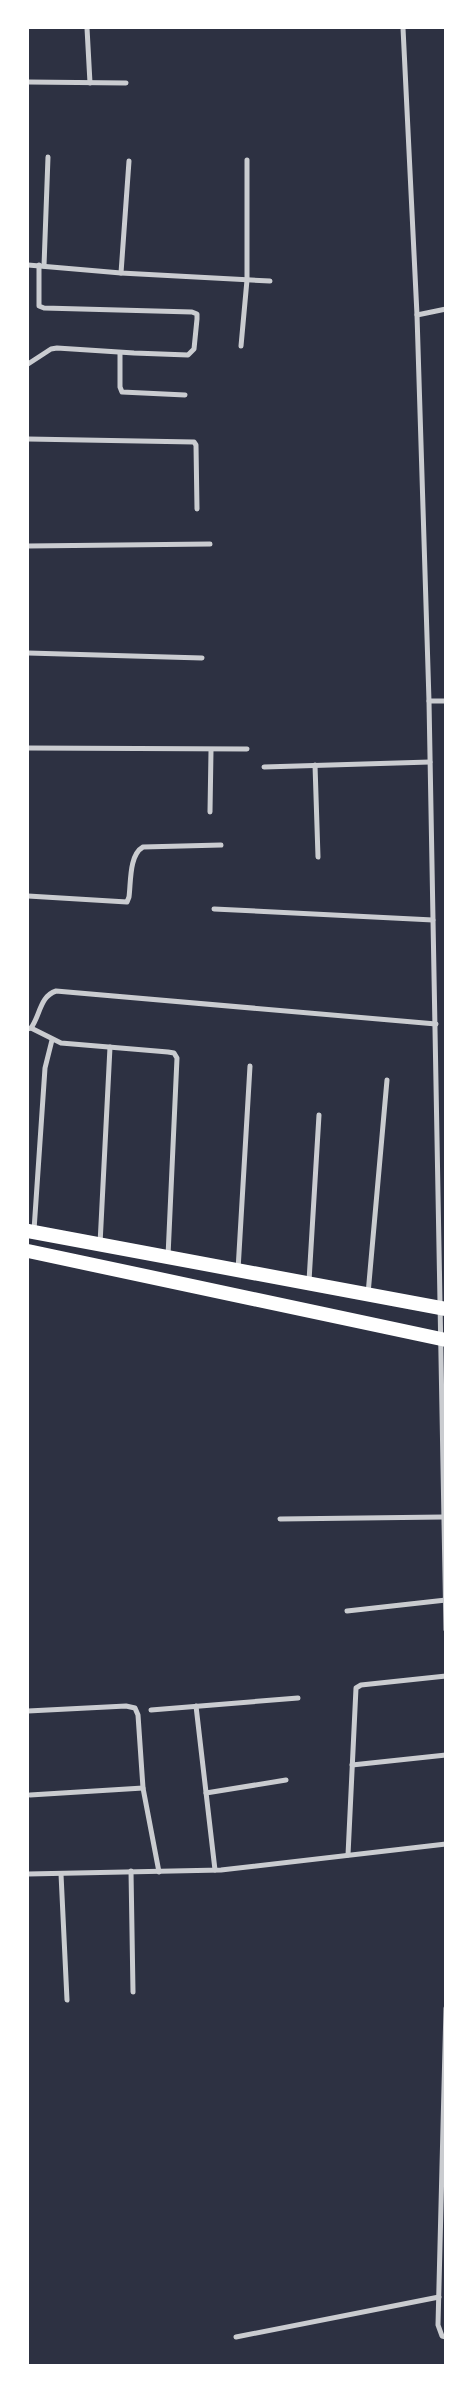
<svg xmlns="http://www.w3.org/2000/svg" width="473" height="2393" viewBox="0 0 473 2393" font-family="'Noto Sans',sans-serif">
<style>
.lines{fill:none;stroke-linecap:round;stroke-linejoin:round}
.minor{stroke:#caccd0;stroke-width:5}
.trunk{stroke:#fff;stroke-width:14}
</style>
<rect width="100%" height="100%" fill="#2d3142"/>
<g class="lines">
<g class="minor">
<polyline points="87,28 90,83"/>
<polyline points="403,28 417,315 429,701 446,1630"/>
<polyline points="28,82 126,83"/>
<polyline points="28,265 121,273 270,281"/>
<polyline points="44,266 48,157"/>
<polyline points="121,273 129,161"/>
<polyline points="417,315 446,309"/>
<polyline points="241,346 247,280 247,160"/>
<polyline points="120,353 120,387 122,392 185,395"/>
<polyline points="28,364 51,349 57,348 134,353 188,355 194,349 197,319 197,314 192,312 44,308 39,306 39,265"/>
<polyline points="28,439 194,442 196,445 197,509"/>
<polyline points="28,546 210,544"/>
<polyline points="28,653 202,658"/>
<polyline points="429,701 446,701"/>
<polyline points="28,748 247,749"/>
<polyline points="315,765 318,857"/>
<polyline points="264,767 430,762"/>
<polyline points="210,812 211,751"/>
<path d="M 28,896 L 127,902 L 129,897 C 131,882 129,855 143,847 L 221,845"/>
<polyline points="214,909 433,920"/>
<polyline points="31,1028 61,1043 168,1052 174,1053 177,1058 168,1256"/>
<path d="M 28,1029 L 31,1028 C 40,1016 40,996 56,991 L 436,1024"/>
<polyline points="34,1230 45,1068 52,1040"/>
<polyline points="100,1244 110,1047"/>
<polyline points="238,1270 250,1066"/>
<polyline points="309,1281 319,1115"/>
<polyline points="368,1294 387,1080"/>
<polyline points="280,1519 443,1517"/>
<polyline points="347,1611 446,1600"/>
<polyline points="196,1706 215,1870"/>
<polyline points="151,1710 298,1698"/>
<polyline points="28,1711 126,1706 135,1708 138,1715 143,1788 159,1872"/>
<polyline points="352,1765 446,1755"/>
<polyline points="206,1793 286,1780"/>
<polyline points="30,1795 143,1788"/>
<polyline points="348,1855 356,1688 361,1685 446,1676"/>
<polyline points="131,1871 133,1992"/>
<polyline points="28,1874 221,1870 446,1844"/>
<polyline points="61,1874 67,2000"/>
<polyline points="446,2008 438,2325 442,2336 446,2337"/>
<polyline points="236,2337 439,2297"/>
</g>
<g class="trunk">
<polyline points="28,1231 446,1309"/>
<polyline points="28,1251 446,1340"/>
</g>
</g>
<rect width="473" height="2393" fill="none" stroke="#ffffff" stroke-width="58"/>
</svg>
